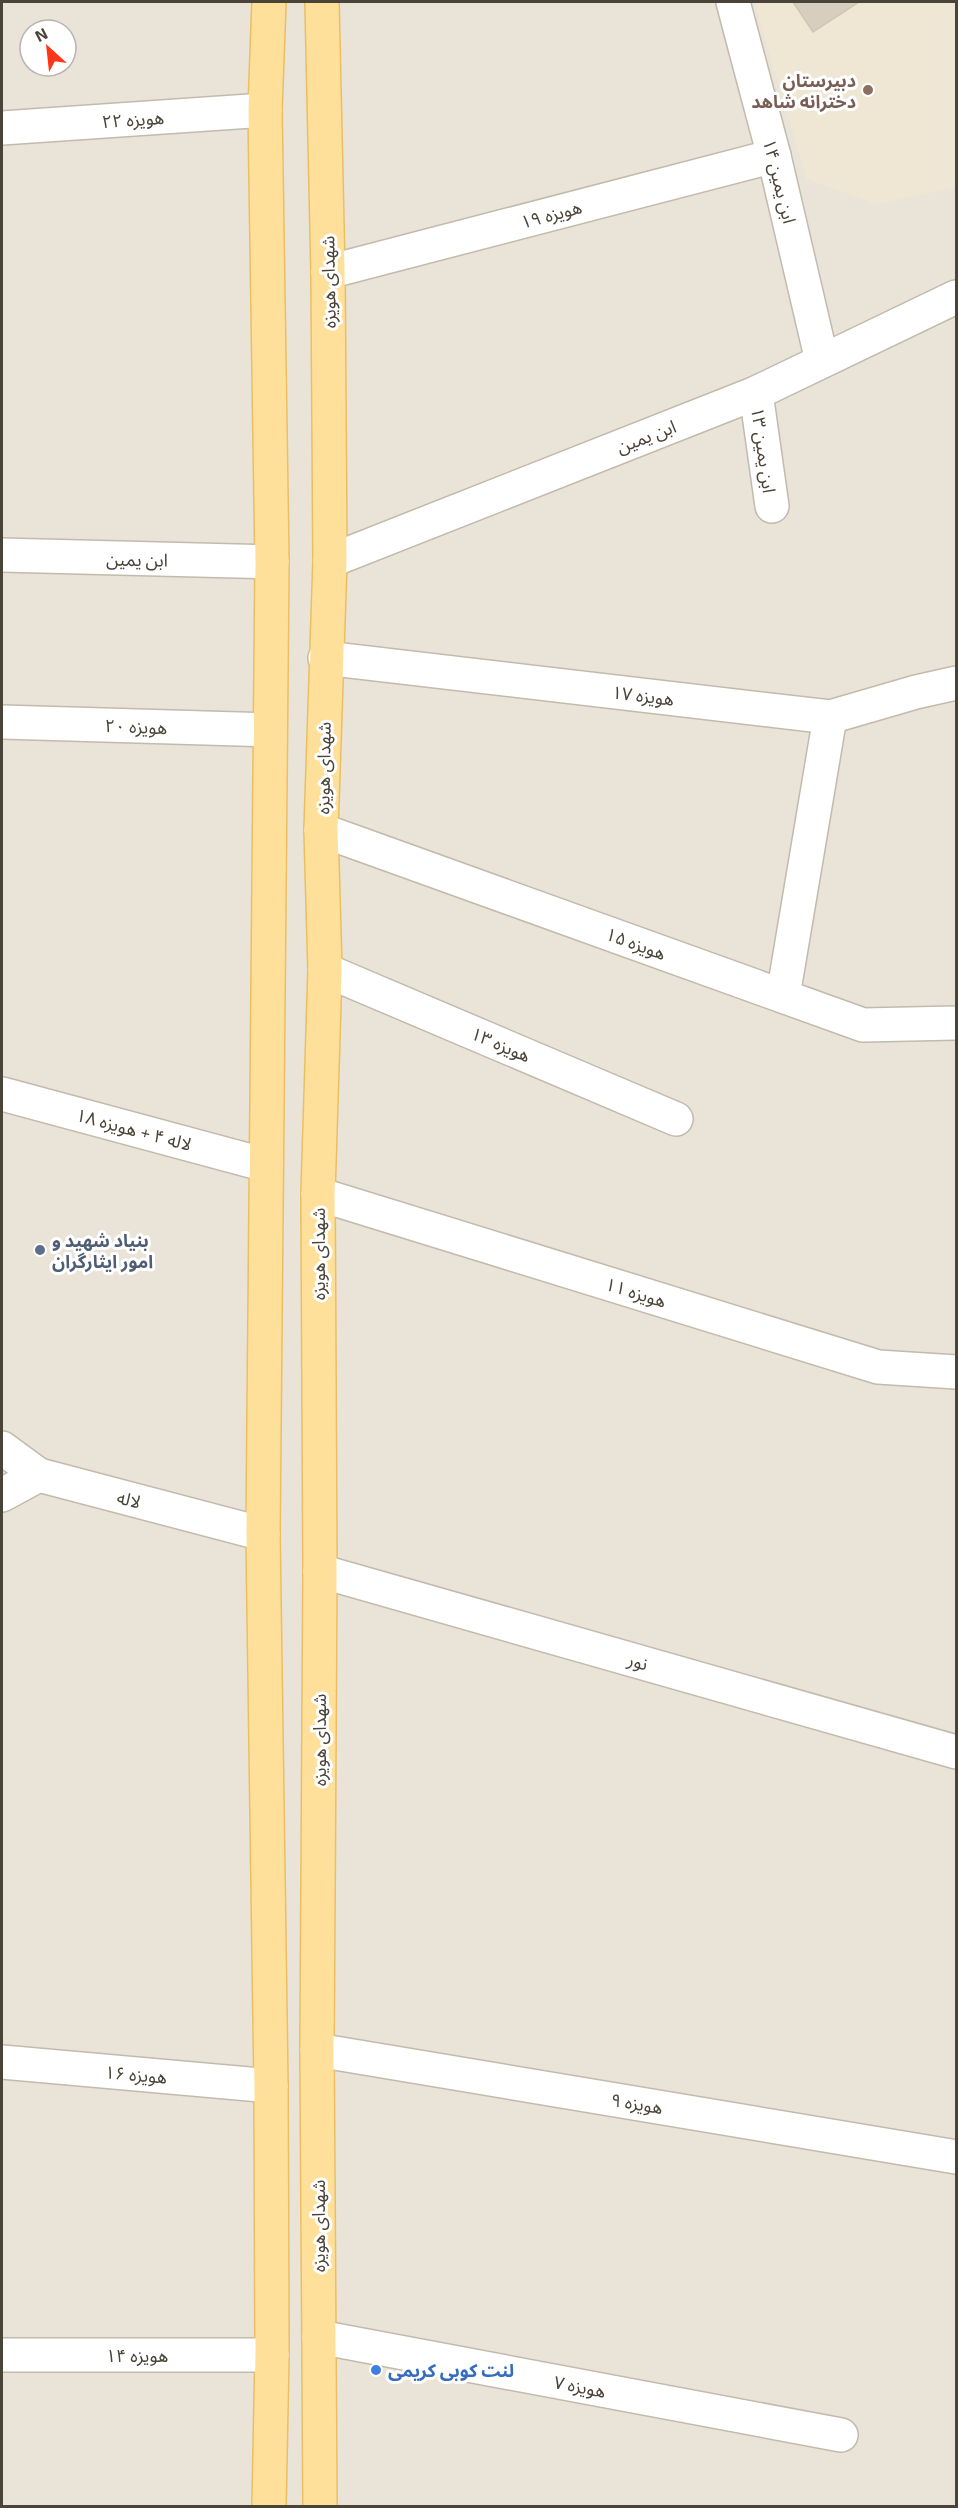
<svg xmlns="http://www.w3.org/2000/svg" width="958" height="2508" viewBox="0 0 958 2508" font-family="'Exo 2','Noto Sans Arabic',sans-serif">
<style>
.residential{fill:#eae4d8;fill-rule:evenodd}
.education{fill:#efe7d4}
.building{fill:#d8cebf;stroke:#d3c5b2;stroke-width:1.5}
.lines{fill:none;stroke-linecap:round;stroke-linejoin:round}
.minor-casing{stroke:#c2baac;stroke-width:36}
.major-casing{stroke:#eabf64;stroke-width:36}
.minor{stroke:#fff;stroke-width:33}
.major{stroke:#ffe09a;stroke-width:33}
.education-dot{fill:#8d6e63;stroke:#fff;stroke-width:2}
.service-dot{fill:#5c6f8a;stroke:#fff;stroke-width:2}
.shop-dot{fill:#3f7fe0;stroke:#fff;stroke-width:2}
.labels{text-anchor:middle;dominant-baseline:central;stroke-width:6;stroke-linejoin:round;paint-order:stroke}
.education-label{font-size:18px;font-weight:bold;fill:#785e54;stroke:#fff;text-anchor:end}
.street-label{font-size:18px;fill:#4a4338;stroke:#fff}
.service-label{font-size:18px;font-weight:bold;fill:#4e5e75;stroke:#fff;text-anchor:start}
.shop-label{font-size:18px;font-weight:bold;fill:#366cbe;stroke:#fff;text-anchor:start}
</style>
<rect width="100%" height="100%" fill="#f6f2ea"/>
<path class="residential" d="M 2,2 L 956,2 L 956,2506 L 2,2506 ZM 30,30 L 66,30 L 66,66 L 30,66 Z"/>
<polygon class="education" points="754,2 956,2 956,187 877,204 807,179"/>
<polygon class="building" points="793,2 859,2 813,32"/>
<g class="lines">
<g class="minor-casing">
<g id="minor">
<polyline points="733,2 774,156 822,361"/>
<polyline points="2,128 265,110"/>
<polyline points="328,272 774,156"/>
<polyline points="756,393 772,506"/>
<polyline points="2,555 272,562"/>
<polyline points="330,561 756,393 956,297"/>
<polyline points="325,658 830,717 916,692 956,683"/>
<polyline points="2,722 270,730"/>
<polyline points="321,830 863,1025 956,1023"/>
<polyline points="325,970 676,1119"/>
<polyline points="783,996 830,717"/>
<polyline points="2,1094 266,1165"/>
<polyline points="318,1194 878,1367 956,1372"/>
<polyline points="2,1448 39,1475 263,1534"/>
<polyline points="2,1495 39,1475"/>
<polyline points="320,1571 956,1752"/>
<polyline points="317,2050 956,2157"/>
<polyline points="2,2062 271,2086"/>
<polyline points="319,2337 841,2435"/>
<polyline points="2,2355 272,2355"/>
</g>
</g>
<g class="major-casing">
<g id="major">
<polyline points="269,2506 272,2355 271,2086 263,1534 272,562 265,110 269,2"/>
<polyline points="320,2506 317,2050 320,1571 318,1194 325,970 321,830 330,561 328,272 322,2"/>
</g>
</g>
<use href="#minor" class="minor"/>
<use href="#major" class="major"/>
</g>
<circle class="education-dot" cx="868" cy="90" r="6"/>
<circle class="service-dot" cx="40" cy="1250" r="6"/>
<circle class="shop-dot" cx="376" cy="2370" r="6"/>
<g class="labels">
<g class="education-label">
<text x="856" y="80">دبیرستان<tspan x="856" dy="21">دخترانه شاهد</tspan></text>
</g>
<g class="street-label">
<text transform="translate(133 119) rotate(-4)">هویزه ۲۲</text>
<text transform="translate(780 181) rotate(76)">ابن یمین ۱۴</text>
<text transform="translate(551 214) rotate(-15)">هویزه ۱۹</text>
<text transform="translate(328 282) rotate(-91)">شهدای هویزه</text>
<text transform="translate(646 436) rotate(-21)">ابن یمین</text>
<text transform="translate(764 450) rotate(82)">ابن یمین ۱۳</text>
<text transform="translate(137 559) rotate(1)">ابن یمین</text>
<text transform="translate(643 695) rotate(7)">هویزه ۱۷</text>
<text transform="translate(136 726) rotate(2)">هویزه ۲۰</text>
<text transform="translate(323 768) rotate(-89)">شهدای هویزه</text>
<text transform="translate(636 943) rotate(20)">هویزه ۱۵</text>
<text transform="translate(501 1044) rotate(23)">هویزه ۱۳</text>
<text transform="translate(134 1129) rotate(15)">لاله ۴ + هویزه ۱۸</text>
<text transform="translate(318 1254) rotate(-90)">شهدای هویزه</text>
<text transform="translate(636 1292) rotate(17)">هویزه ۱۱</text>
<text transform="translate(129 1499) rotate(15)">لاله</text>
<text transform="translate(638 1661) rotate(16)">نور</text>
<text transform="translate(319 1740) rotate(-90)">شهدای هویزه</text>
<text transform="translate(136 2074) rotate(5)">هویزه ۱۶</text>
<text transform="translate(637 2103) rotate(9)">هویزه ۹</text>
<text transform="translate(318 2226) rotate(-90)">شهدای هویزه</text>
<text x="137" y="2355">هویزه ۱۴</text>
<text transform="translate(580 2386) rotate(11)">هویزه ۷</text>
</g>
<g class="service-label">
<text x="52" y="1240">بنیاد شهید و<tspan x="52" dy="21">امور ایثارگران</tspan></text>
</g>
<g class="shop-label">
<text x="388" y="2370">لنت کوبی کریمی</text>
</g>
</g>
<rect width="958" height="2508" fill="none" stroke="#4a4338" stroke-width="6"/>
<g transform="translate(48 48) rotate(333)"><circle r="28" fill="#ffffff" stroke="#b7b4af" stroke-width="1.5"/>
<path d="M0-4.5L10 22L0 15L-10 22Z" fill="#ff3518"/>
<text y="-9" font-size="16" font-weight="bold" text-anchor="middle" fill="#4a4338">N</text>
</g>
</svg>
